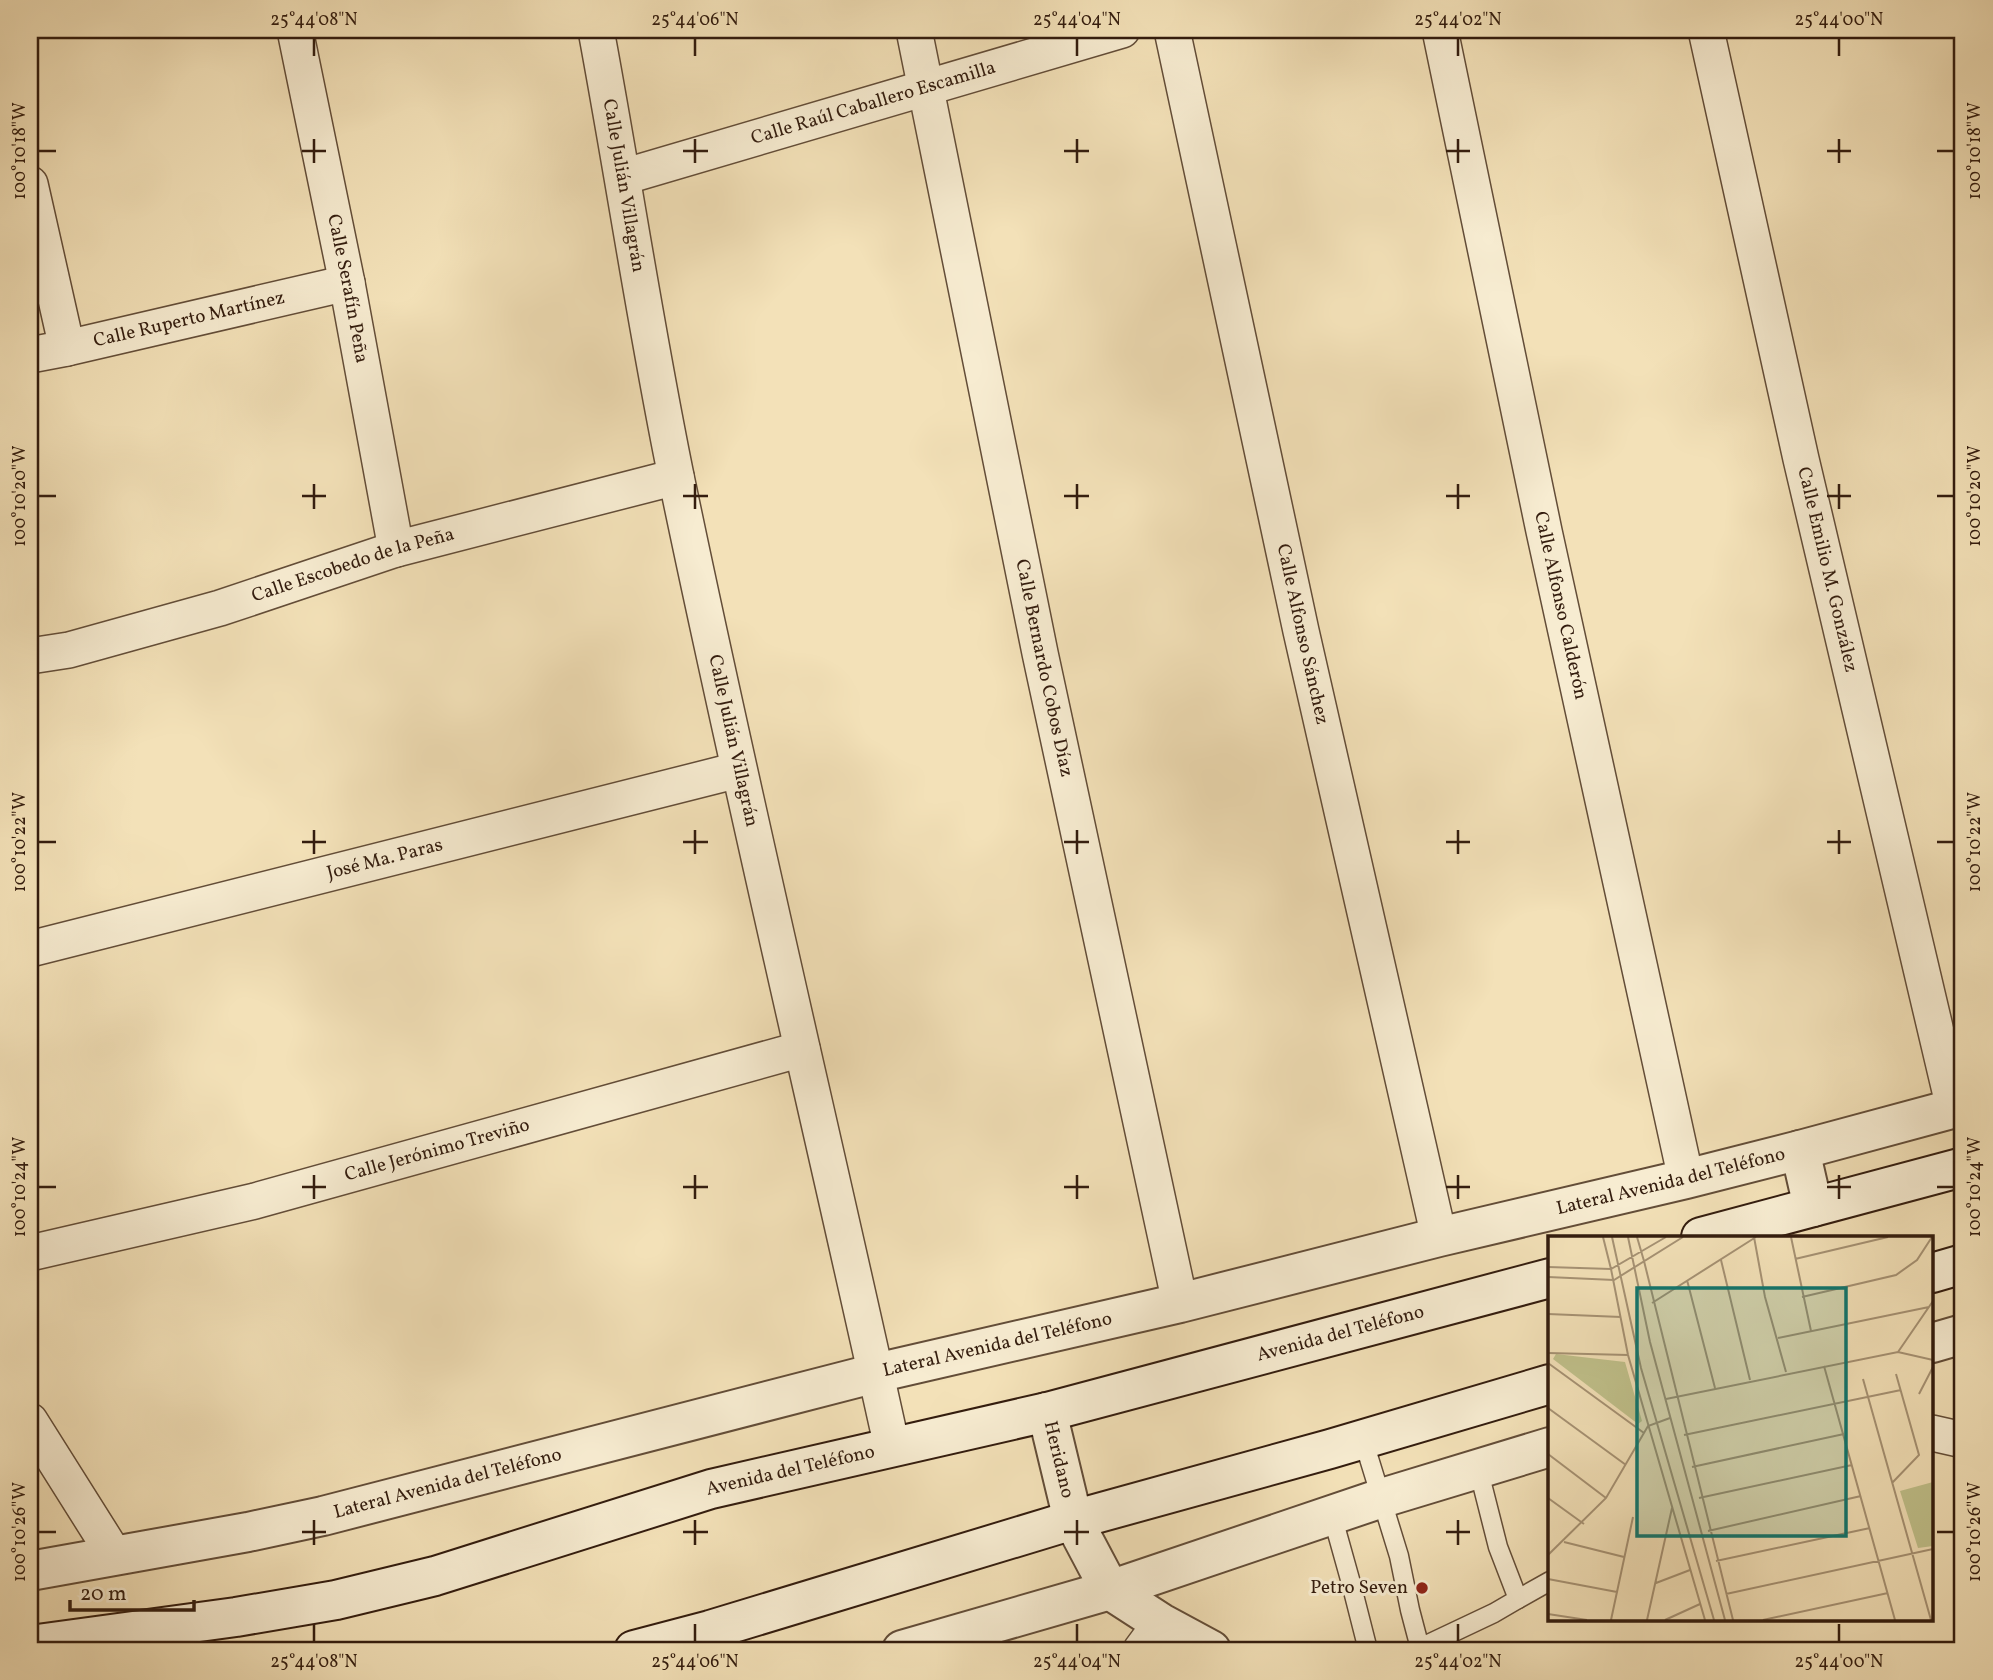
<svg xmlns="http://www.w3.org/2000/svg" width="1993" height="1680" viewBox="0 0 1993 1680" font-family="Vollkorn,serif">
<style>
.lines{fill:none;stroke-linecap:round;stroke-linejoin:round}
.service-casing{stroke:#634d38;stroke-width:21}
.minor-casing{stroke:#634d38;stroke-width:38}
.tertiary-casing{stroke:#634d38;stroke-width:42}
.secondary-casing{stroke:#331c0e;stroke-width:42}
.service{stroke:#f7ecd1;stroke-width:18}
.minor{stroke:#f7ecd1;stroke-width:35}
.tertiary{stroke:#f7ecd1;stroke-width:38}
.secondary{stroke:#f7ecd1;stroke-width:38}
.ticks{fill:none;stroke:#331c0e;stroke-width:2.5}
.poi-dot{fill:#8f2418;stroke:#f7ecd1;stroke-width:2.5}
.labels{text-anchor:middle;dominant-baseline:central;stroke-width:6;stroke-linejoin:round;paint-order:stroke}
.street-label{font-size:19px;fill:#331c0e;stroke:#f7ecd1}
.poi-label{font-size:19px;fill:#331c0e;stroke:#f7ecd1;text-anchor:end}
.inset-road{fill:none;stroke:#a69274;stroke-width:2}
.view{fill:#0f766e;fill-opacity:0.15;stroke:#0f766e;stroke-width:3.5}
.inset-edge{fill:none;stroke:#331c0e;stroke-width:3.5}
.neatline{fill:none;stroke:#331c0e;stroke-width:2.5}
.ticks-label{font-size:18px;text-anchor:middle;fill:#331c0e}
</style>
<rect width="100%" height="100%" fill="#f3e1b8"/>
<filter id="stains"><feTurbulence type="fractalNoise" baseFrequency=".00286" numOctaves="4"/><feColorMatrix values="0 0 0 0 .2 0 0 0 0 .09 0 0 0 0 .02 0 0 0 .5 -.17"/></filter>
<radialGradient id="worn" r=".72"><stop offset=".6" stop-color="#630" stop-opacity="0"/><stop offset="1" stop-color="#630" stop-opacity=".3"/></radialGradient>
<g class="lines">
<g class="service-casing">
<g id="service">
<polyline points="1363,1439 1399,1556 1410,1610 1420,1648 1417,1650"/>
<polyline points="1332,1515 1351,1583 1368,1650"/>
<polyline points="1518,1599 1550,1581"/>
<polyline points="1420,1648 1494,1613 1518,1599 1498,1547 1478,1468"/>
</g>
</g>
<g class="minor-casing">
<g id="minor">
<path id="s1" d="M 295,30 L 347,283 L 396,549"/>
<path id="s2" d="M 596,30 C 624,180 646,331 677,481 C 744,804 821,1125 892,1447"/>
<path id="s3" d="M 914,30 L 1040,653 L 1180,1303"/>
<path id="s4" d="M 1172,30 L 1301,631 L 1439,1237"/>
<path id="s5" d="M 1440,30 L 1544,531 L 1686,1179"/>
<path id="s6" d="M 1706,30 L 1801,459 L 1954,1108"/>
<path id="s7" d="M 623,177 L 1122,30"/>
<polyline points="30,184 67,348"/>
<path id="s8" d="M 30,355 L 67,348 L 347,283"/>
<path id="s9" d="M 30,656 L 69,650 L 220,608 L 396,549 L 676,477"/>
<path id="s10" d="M 30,949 L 738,770"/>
<path id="s11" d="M 30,1253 L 255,1201 L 802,1049"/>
<polyline points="30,1421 115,1556"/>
<polyline points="1932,1433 1963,1440"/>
<polyline points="1141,1650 1161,1623"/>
</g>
</g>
<g class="tertiary-casing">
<g id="tertiary">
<polyline points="1800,1150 1813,1207"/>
<polyline points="1932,1343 1963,1334"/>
<path id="s12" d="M 1047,1412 L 1073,1520 L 1110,1590 L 1161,1623 L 1211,1650"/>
<path id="s13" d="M 30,1571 L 248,1532 L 323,1516 L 876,1373 L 1180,1303 L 1439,1237 L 1686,1179 L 1800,1150 L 1963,1106"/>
<polyline points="902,1650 1110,1590 1382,1498 1550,1447"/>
</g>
</g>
<g class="secondary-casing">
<g id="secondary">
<polyline points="1701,1237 1963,1167"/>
<polyline points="1932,1273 1963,1264"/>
<path id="s14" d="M 30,1645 L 236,1617 L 336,1600 L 435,1576 L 711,1489 L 1047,1412 L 1550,1278"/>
<polyline points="634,1650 710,1630 1073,1520 1330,1449 1550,1384"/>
</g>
</g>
<use href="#service" class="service"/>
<use href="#minor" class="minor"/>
<use href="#tertiary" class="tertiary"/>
<use href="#secondary" class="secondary"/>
</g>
<path class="ticks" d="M 314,38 L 314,56M 695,38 L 695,56M 1077,38 L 1077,56M 1458,38 L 1458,56M 1839,38 L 1839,56M 314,139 L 314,163M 695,139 L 695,163M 1077,139 L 1077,163M 1458,139 L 1458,163M 1839,139 L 1839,163M 38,151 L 56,151M 302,151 L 326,151M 683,151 L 708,151M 1064,151 L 1089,151M 1446,151 L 1470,151M 1827,151 L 1851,151M 1937,151 L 1954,151M 314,484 L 314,509M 695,484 L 695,509M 1077,484 L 1077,509M 1458,484 L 1458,509M 1839,484 L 1839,509M 38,496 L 56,496M 302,496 L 326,496M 683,496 L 708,496M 1064,496 L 1089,496M 1446,496 L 1470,496M 1827,496 L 1851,496M 1937,496 L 1954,496M 314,830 L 314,854M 695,830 L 695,854M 1077,830 L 1077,854M 1458,830 L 1458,854M 1839,830 L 1839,854M 38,842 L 56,842M 302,842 L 326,842M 683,842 L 708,842M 1064,842 L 1089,842M 1446,842 L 1470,842M 1827,842 L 1851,842M 1937,842 L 1954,842M 314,1175 L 314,1199M 695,1175 L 695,1199M 1077,1175 L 1077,1199M 1458,1175 L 1458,1199M 1839,1175 L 1839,1199M 38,1187 L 56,1187M 302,1187 L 326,1187M 683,1187 L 708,1187M 1064,1187 L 1089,1187M 1446,1187 L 1470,1187M 1827,1187 L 1851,1187M 1937,1187 L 1954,1187M 314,1520 L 314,1545M 695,1520 L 695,1545M 1077,1520 L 1077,1545M 1458,1520 L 1458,1545M 38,1532 L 56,1532M 302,1532 L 326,1532M 683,1532 L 708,1532M 1064,1532 L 1089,1532M 1446,1532 L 1470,1532M 1937,1532 L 1954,1532M 314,1624 L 314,1642M 695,1624 L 695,1642M 1077,1624 L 1077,1642M 1458,1624 L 1458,1642M 1839,1624 L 1839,1642"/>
<circle class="poi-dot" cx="1422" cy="1588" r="7"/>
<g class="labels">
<g class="street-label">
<text stroke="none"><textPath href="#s7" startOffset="261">Calle Raúl Caballero Escamilla</textPath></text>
<text stroke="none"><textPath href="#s2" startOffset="158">Calle Julián Villagrán</textPath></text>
<text stroke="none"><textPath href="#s1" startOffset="264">Calle Serafín Peña</textPath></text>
<text stroke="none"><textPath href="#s8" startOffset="163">Calle Ruperto Martínez</textPath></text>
<text stroke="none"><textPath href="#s9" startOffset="336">Calle Escobedo de la Peña</textPath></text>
<text stroke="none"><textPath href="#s6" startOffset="553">Calle Emilio M. González</textPath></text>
<text stroke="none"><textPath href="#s5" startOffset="588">Calle Alfonso Calderón</textPath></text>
<text stroke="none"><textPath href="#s4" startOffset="618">Calle Alfonso Sánchez</textPath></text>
<text stroke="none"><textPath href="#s3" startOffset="651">Calle Bernardo Cobos Díaz</textPath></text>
<text stroke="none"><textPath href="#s2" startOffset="724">Calle Julián Villagrán</textPath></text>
<text stroke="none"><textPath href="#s10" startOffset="366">José Ma. Paras</textPath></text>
<text stroke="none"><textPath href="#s11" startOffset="420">Calle Jerónimo Treviño</textPath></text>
<text stroke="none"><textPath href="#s13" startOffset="1687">Lateral Avenida del Teléfono</textPath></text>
<text stroke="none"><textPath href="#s14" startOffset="1349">Avenida del Teléfono</textPath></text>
<text stroke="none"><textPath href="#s13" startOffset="994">Lateral Avenida del Teléfono</textPath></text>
<text stroke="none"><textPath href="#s12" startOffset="49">Heridano</textPath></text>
<text stroke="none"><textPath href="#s14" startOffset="782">Avenida del Teléfono</textPath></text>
<text stroke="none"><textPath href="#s13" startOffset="427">Lateral Avenida del Teléfono</textPath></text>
</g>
<g class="poi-label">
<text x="1408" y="1588">Petro Seven</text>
</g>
</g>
<g transform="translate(1548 1236)">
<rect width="385" height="385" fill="#f3e1b8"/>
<path d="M 8,118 L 77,126 L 94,185 L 90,188 L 5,123 ZM 385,246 L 385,310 L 370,312 L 352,255 Z" fill="#c0c18b"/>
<path class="inset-road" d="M 55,1 L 63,33M 64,1 L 93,132 L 166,384M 80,1 L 102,106 L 177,384M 89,1 L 96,25M 206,1 L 217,61 L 238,136M 243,1 L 263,95M 247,23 L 340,1M 173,24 L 202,144M 96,25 L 185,384M 0,31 L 63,33 L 118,1M 63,33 L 80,119 L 157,384M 0,41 L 66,44 L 135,1M 139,44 L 167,152M 254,61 L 348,39 L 369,24 L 384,1M 104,67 L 208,1M 0,78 L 73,81M 230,102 L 381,71M 350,116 L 385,65M 0,117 L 80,119M 0,127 L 96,197M 276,130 L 347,384M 315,143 L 383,384M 371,158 L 385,131M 118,163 L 350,116 L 385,124M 0,172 L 78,229M 136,199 L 353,154M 0,218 L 58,262M 144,231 L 296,198M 344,247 L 371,219 L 348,138M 0,262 L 36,288M 151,262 L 304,229M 160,295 L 313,260M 16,306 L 76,321M 0,319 L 58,262 L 100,190 L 122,182M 168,325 L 322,292M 0,343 L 69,356M 108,347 L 142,334M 178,358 L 385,313M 0,378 L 39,384M 63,384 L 85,281M 99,384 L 124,272M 117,384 L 152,368M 215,384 L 340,357"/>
<path class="view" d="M 89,52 L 298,52 L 298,300 L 89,300 Z"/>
<rect width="385" height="385" class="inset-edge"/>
</g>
<rect width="1993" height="1680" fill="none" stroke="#f3e1b8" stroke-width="77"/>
<path d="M70 1600v10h124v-10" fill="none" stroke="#331c0e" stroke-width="3.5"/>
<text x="80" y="1600" font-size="21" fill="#331c0e" stroke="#f7ecd1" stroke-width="5" paint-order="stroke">20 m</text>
<rect x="38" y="38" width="1916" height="1604" class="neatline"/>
<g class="ticks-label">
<text x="314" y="25">25°44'08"N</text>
<text x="695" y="25">25°44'06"N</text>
<text x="1077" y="25">25°44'04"N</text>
<text x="1458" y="25">25°44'02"N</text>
<text x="1839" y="25">25°44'00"N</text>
<text transform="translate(1974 151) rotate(-90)" y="6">100°10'18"W</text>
<text transform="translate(19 151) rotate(-90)" y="6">100°10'18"W</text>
<text transform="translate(1974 496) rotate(-90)" y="6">100°10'20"W</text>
<text transform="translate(19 496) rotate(-90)" y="6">100°10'20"W</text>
<text transform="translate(1974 842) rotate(-90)" y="6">100°10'22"W</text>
<text transform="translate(19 842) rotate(-90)" y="6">100°10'22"W</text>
<text transform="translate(1974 1187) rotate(-90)" y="6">100°10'24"W</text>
<text transform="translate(19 1187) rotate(-90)" y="6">100°10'24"W</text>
<text transform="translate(1974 1532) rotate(-90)" y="6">100°10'26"W</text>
<text transform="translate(19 1532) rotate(-90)" y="6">100°10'26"W</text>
<text x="314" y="1667">25°44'08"N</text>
<text x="695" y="1667">25°44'06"N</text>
<text x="1077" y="1667">25°44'04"N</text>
<text x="1458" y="1667">25°44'02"N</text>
<text x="1839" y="1667">25°44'00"N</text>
</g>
<rect width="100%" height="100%" filter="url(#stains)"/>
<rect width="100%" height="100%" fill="url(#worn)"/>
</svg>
